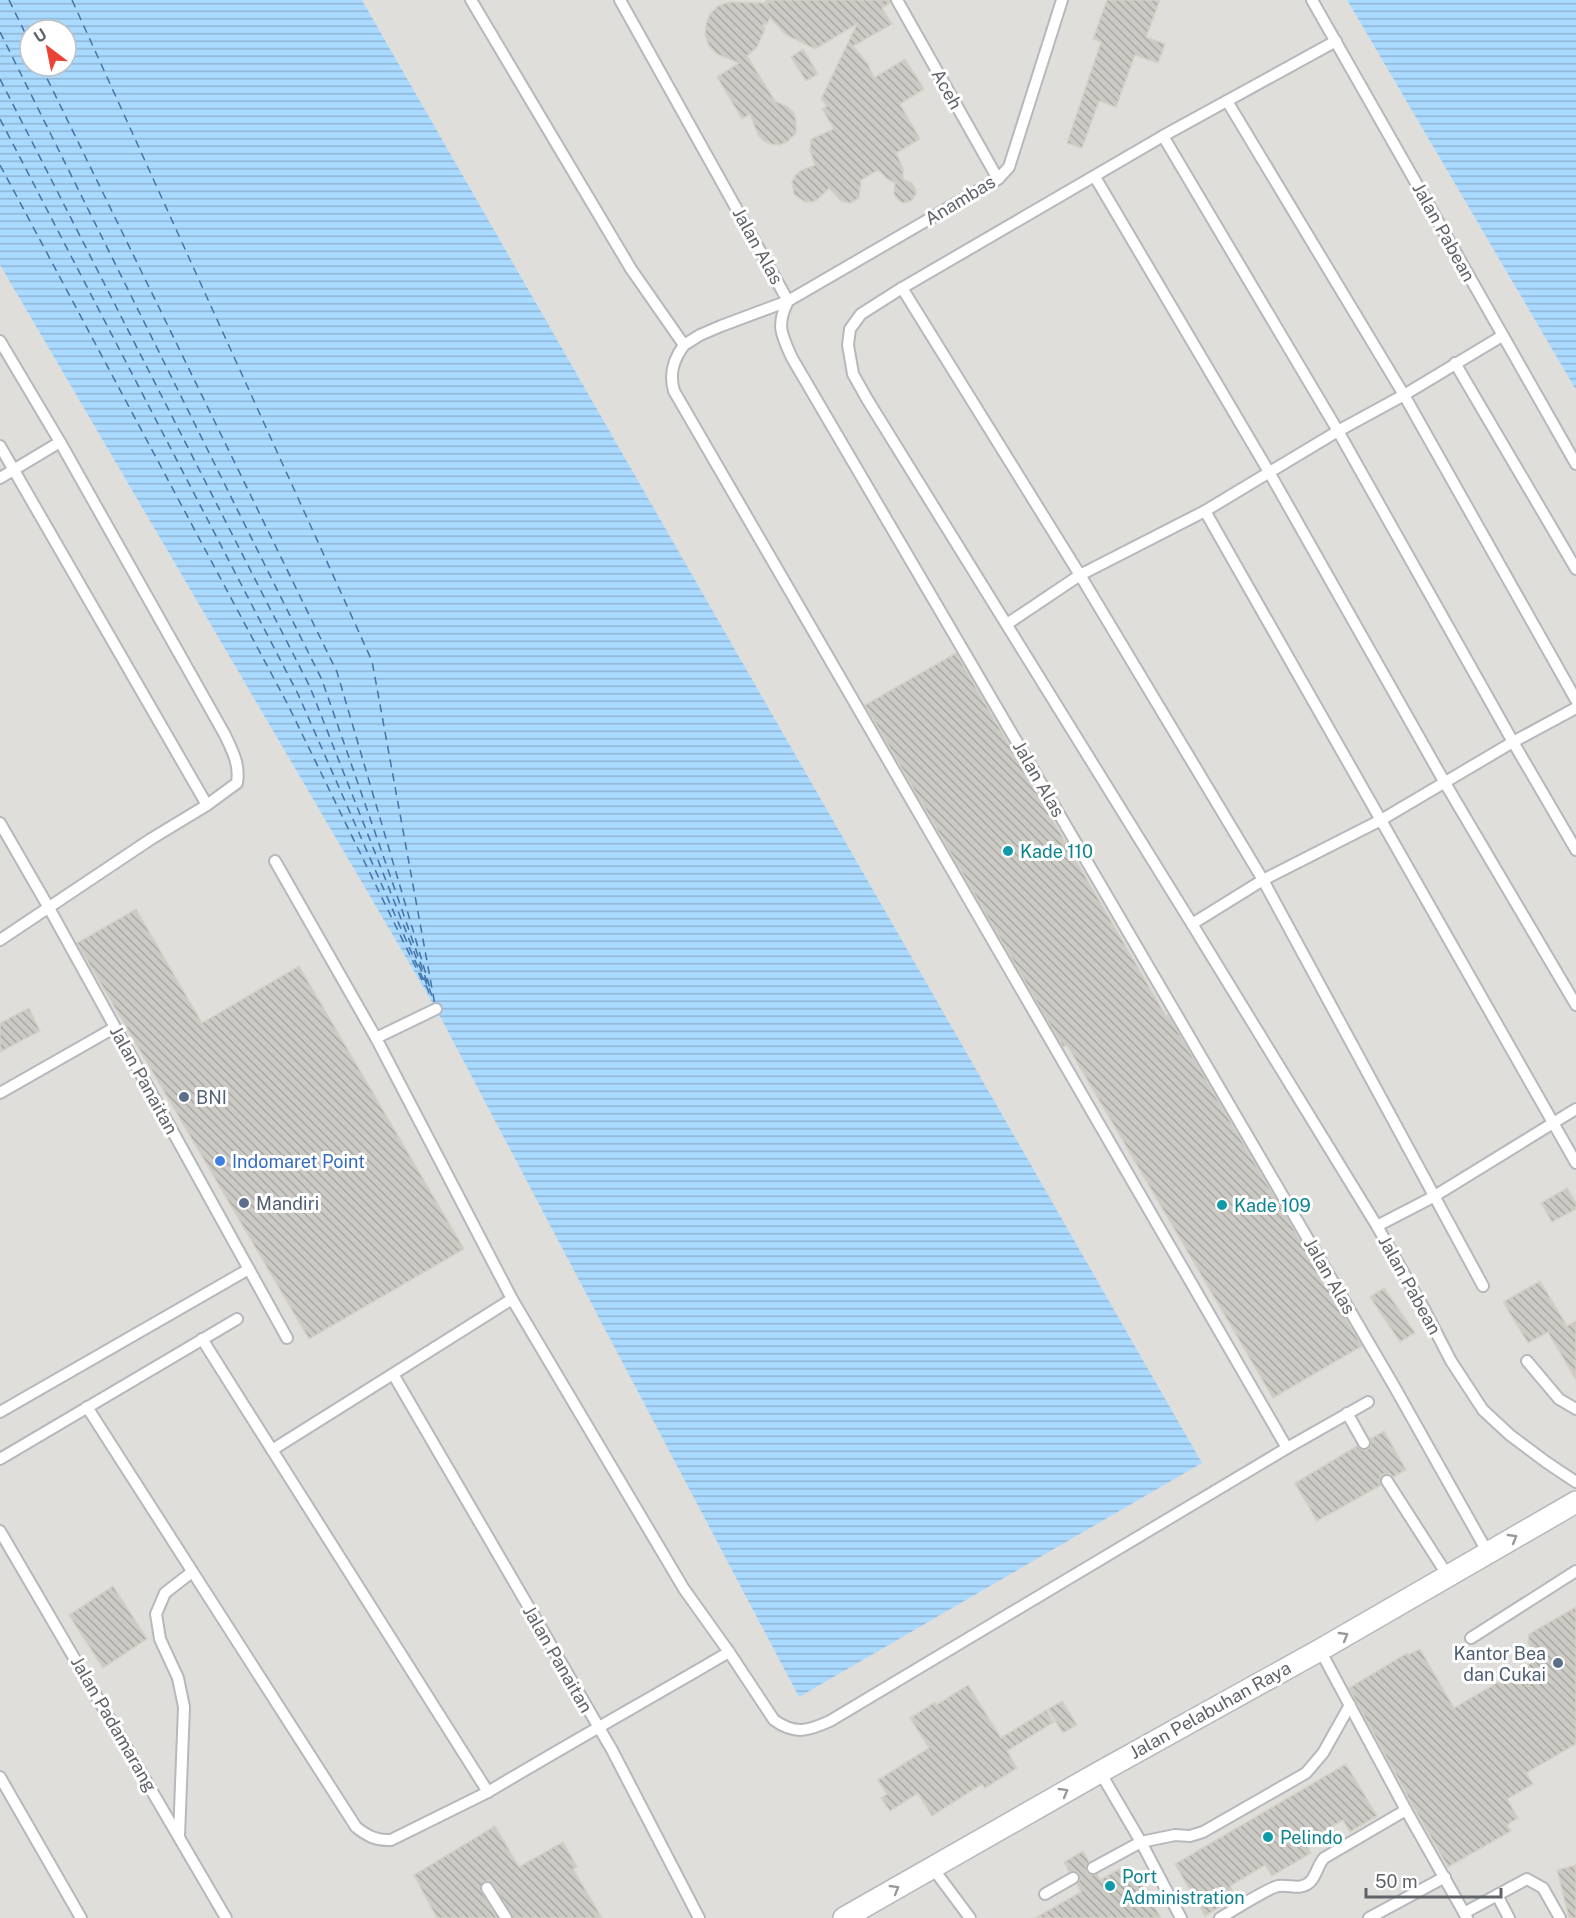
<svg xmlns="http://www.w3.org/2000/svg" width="1576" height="1918" viewBox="0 0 1576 1918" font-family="'Public Sans',sans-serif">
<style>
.industrial{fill:#e0deda}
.water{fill:url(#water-rules);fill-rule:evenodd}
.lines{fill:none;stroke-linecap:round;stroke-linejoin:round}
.ferry{stroke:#4174aa;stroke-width:1.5;stroke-dasharray:8 6;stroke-linecap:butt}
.building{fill:url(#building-back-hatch);stroke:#d6d1c6;stroke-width:1.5}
.lane-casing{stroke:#b5b8bc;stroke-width:14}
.street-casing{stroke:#b5b8bc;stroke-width:24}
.lane{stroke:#fff;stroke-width:10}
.street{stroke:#fff;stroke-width:21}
.oneway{stroke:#979a9d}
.culture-dot{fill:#0f9aa8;stroke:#fff;stroke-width:2}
.service-dot{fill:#5c6f8a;stroke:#fff;stroke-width:2}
.shop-dot{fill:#3f7fe0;stroke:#fff;stroke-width:2}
.labels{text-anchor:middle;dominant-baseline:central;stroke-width:6;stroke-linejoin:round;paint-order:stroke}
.street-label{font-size:18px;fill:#5f6368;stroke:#fff}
.culture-label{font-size:18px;fill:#0d838f;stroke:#fff;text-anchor:start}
.service-label{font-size:18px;fill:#4e5e75;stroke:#fff;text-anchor:start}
.shop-label{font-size:18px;fill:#366cbe;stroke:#fff;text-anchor:start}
</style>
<defs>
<pattern id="water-rules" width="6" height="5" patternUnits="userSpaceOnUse" patternTransform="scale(1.5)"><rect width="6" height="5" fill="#aadaff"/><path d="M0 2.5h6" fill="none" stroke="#8eb4d2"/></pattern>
<pattern id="building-back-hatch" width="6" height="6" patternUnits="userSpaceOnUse" patternTransform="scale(1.5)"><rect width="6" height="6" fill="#cccac5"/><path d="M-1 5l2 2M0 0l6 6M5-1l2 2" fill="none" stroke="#a9a8a4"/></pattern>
</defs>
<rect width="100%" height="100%" fill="#f1efe8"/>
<polygon class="industrial" points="362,0 1347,0 1576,390 1576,1918 0,1918 0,265 436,1009 799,1696 1201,1463"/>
<g class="water">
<path d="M 0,0 L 362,0 L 1202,1463 L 799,1697 L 436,1009 L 0,265 ZM 30,30 L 66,30 L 66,66 L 30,66 Z"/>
<polygon points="1347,0 1576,0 1576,390"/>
</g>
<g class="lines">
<g class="ferry">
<polyline points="9,0 30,43"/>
<polyline points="72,0 372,661 435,1005"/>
<polyline points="0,32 322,680 434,1002"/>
<polyline points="41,66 337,672 430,988"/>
<polyline points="0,79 310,687 427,985"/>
<polyline points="0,119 298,694 431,997"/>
<polyline points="0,165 287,703 425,986"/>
</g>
</g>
<g class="building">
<polygon points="765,0 890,0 890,3 882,8 892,24 853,46 868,64 874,78 905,59 924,89 900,104 920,139 896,153 903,168 903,179 912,183 916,190 916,194 911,201 903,203 899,201 894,194 895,183 886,178 878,170 861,180 859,198 851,203 841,201 829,188 817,200 811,202 805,202 794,194 792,182 795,176 800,171 815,165 810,150 811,139 834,129 822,109 827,106 821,99 857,24 815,49 786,35 770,18 767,24 763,25 765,29 757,47 747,56 775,101 788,107 794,113 796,121 796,133 787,142 779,145 771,144 764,141 758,135 750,114 742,119 717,77 739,63 717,54 709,46 705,35 706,24 710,14 718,6 729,2 768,3"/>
<polygon points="1107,0 1160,0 1146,37 1165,44 1158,63 1135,55 1116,107 1099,101 1082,148 1067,143 1101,42 1093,39"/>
<polygon points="803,49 818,74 806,81 791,57"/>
<polygon points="956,653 1166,1016 1168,1015 1362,1346 1273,1398 1067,1045 1063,1047 865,705"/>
<polygon points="136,909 202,1023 299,966 464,1249 309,1339 77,943"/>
<polygon points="29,1008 40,1031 0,1052 0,1023"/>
<polygon points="1567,1188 1576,1203 1576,1209 1552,1222 1541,1203"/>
<polygon points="1540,1281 1567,1326 1576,1321 1576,1380 1548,1332 1528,1343 1503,1302"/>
<polygon points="1384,1288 1415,1333 1400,1342 1370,1297"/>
<polygon points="1384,1431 1406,1470 1393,1477 1390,1474 1383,1474 1380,1478 1381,1485 1317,1521 1295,1483 1357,1446 1361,1450 1367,1450 1371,1446 1370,1439"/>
<polygon points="113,1586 147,1639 103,1668 69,1615"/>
<polygon points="1576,1607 1576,1744 1526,1773 1533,1784 1507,1799 1518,1818 1507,1825 1511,1831 1448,1867 1413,1806 1349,1688 1407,1653 1408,1655 1420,1649 1454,1708 1538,1659 1528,1643 1529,1634"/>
<polygon points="968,1685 1001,1738 1046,1710 1054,1722 1007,1751 1017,1768 985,1788 982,1784 932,1816 918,1793 890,1811 881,1798 887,1794 878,1780 929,1748 910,1718 935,1702 936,1705"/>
<polygon points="1062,1701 1077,1725 1063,1733 1048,1709"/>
<polygon points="1346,1764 1377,1816 1350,1832 1343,1820 1305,1842 1311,1853 1272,1876 1265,1865 1230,1886 1236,1897 1205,1916 1175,1864"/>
<polygon points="495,1826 519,1867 563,1842 577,1867 573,1869 602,1918 513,1918 493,1884 487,1881 483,1882 480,1889 497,1918 437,1918 414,1875"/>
<polygon points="1083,1851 1089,1862 1086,1867 1087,1872 1092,1875 1097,1874 1100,1880 1126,1865 1134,1881 1138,1878 1161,1918 1035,1918 1081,1892 1077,1884 1080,1879 1079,1874 1074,1871 1069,1871 1064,1862"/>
<polygon points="1576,1865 1576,1918 1569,1918 1557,1870"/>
</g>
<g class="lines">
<g class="lane-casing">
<g id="lane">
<polyline points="471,0 631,269 684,345 700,335 721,326 788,301 998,179 1009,167 1062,0"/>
<path d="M 620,0 L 788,301 C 776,325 781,334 792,358 L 1394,1386 L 1488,1553"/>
<polyline points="897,0 998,179"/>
<polyline points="1312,0 1576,464"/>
<polyline points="1336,41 1163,136 902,288 861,314 850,329 848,345 853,374 867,399 1192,924 1377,1226"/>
<polyline points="1227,101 1404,395 1576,700"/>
<polyline points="1163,136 1338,431 1513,742 1576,850"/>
<polyline points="1095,177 1269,472 1445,783 1576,1005"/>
<polyline points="902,288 1080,575 1263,880 1483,1286"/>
<path d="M 0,341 L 60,442 L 225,735 C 233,752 240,765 237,783 L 207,805 L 151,839 L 0,940"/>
<path d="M 684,345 C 673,360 669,374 674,391 L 1287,1448"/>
<polyline points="1455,363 1576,569"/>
<polyline points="0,446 207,805"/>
<polyline points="0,478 60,442"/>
<polyline points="1205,511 1576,1163"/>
<polyline points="1007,624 1080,575 1205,511 1338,431 1404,395 1502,336"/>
<polyline points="0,823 49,908 287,1338"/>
<polyline points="275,861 376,1038 512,1299 393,1374 612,1750 699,1918"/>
<polyline points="1192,924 1263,880 1381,820 1513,742 1576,708"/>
<polyline points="376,1038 436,1009"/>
<polyline points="0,1093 114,1028"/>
<polyline points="1576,1109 1433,1197 1377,1226 1424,1309 1451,1361 1483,1410 1510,1435 1546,1462 1576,1482"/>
<polyline points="1527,1361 1559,1399 1576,1409"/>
<path d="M 87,1407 L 356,1827 C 367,1836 377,1841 391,1840 L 488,1792 L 202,1339"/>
<polyline points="0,1412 249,1269"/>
<polyline points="1347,1413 1364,1443"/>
<polyline points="272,1450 393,1374"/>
<polyline points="0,1459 237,1319"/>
<polyline points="1387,1481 1448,1576"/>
<polyline points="0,1531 226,1918"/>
<polyline points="1471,1638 1576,1571"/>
<polyline points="1320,1650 1406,1810 1467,1918"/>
<path d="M 729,1652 L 774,1720 C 795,1735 808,1731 830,1721 L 1287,1448 L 1368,1402"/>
<polyline points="1100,1772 1141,1842 1181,1918"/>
<polyline points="0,1777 81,1918"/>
<path d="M 488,1792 C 568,1744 649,1699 729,1652 L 684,1589 L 512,1299"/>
<polyline points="179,1836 184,1707 178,1678 160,1639 156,1614 165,1593 192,1572"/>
<polyline points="932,1867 970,1918"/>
<polyline points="1093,1868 1141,1842 1175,1835 1190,1836 1203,1832 1306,1773 1323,1753 1350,1705"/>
<polyline points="487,1888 506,1918"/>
<polyline points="1045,1894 1073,1878"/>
<polyline points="1497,1895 1509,1918"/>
<polyline points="1464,1913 1527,1879 1543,1888 1560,1918"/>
<path d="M 1220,1918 C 1232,1911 1268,1888 1278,1886 C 1290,1884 1300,1891 1310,1882 C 1317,1875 1317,1866 1324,1858 L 1406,1810"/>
<polyline points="1369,1918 1445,1877"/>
</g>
</g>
<g class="street-casing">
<polyline id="street" points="844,1918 1100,1772 1320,1650 1576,1502"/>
</g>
<use href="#lane" class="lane"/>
<use href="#street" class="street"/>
</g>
<defs><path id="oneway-chevron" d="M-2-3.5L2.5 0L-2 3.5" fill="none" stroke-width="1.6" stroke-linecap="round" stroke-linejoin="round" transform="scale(1.5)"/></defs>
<g class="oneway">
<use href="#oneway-chevron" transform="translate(1513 1538) rotate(-30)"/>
<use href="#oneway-chevron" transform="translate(1344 1636) rotate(-30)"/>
<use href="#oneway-chevron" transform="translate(1064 1792) rotate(-30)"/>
<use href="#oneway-chevron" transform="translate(895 1889) rotate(-30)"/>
</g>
<g class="culture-dot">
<circle cx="1008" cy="851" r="6"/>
<circle cx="1222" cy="1205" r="6"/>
<circle cx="1268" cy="1837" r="6"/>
<circle cx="1110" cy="1886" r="6"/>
</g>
<g class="service-dot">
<circle cx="184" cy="1097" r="6"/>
<circle cx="244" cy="1203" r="6"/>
<circle cx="1558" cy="1663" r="6"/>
</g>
<circle class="shop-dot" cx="220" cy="1161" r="6"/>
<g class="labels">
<g class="street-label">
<text transform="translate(947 89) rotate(61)">Aceh</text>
<text transform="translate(960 200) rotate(-31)">Anambas</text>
<text transform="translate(1444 232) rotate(61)">Jalan Pabean</text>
<text transform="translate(758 246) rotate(61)">Jalan Alas</text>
<text transform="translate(1039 779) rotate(60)">Jalan Alas</text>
<text transform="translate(144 1080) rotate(61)">Jalan Panaitan</text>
<text transform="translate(1330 1276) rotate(60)">Jalan Alas</text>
<text transform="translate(1410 1285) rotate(61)">Jalan Pabean</text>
<text transform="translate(558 1659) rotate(60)">Jalan Panaitan</text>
<text transform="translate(1210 1710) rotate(-29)">Jalan Pelabuhan Raya</text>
<text transform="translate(114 1724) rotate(60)">Jalan Padamarang</text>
</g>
<g class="culture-label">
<text x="1020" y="851">Kade 110</text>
<text x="1234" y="1205">Kade 109</text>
<text x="1280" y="1837">Pelindo</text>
<text x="1122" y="1876">Port<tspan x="1122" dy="21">Administration</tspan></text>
</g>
<g class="service-label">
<text x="196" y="1097">BNI</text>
<text x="256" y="1203">Mandiri</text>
<text x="1546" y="1653" text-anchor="end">Kantor Bea<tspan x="1546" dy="21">dan Cukai</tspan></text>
</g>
<g class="shop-label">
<text x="232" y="1161">Indomaret Point</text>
</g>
</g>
<g transform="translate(48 48) rotate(328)"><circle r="28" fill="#ffffff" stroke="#bfc1c3" stroke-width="1.5"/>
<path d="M0-4.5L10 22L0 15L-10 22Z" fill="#ea4335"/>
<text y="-9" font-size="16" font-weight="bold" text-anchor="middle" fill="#5f6368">U</text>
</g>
<path d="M1366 1888v9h135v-9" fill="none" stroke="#5f6368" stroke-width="3"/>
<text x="1375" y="1888" font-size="18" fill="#5f6368" stroke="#ffffff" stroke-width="4.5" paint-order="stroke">50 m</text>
</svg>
